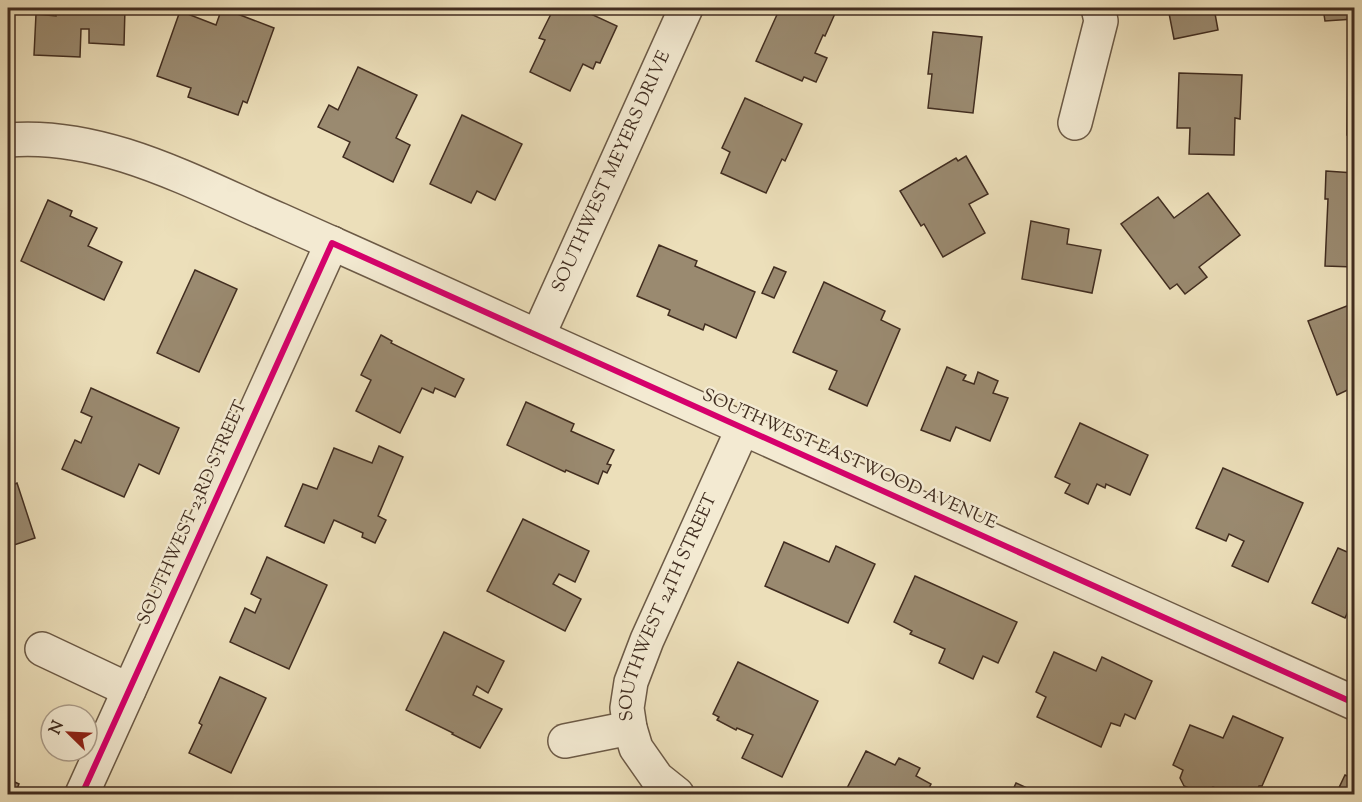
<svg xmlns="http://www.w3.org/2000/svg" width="1362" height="802" viewBox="0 0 1362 802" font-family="'Sorts Mill Goudy',serif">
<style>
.building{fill:#9a8a70;stroke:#412d20;stroke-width:1.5}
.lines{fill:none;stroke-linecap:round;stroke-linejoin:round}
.minor-casing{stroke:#6c5a46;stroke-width:36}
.minor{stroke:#f3ead2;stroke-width:33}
.cycleway-casing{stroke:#f3ead2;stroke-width:10}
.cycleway{stroke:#d6006c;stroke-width:6}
.labels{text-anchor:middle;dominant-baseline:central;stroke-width:5;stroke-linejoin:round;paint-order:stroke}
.street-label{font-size:18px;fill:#412d20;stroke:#f3ead2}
</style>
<rect width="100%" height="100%" fill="#ecdfba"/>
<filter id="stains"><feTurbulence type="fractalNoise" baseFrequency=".00333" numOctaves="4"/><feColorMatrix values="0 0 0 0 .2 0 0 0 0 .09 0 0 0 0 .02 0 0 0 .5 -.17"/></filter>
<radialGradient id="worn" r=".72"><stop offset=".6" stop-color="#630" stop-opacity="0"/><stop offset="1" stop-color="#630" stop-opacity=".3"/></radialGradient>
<g class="building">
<polygon points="56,8 125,8 124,45 89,43 89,29 81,29 80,57 34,55 36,14 56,16"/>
<polygon points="222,8 274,28 247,103 243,101 238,115 188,97 191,88 157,76 180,11 216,25"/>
<polygon points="554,8 578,8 617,26 600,63 596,62 593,69 583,64 570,91 530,72 545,40 539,38"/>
<polygon points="780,8 833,8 837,9 825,36 823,35 815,53 827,58 816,82 804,77 802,81 756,61"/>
<polygon points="1168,8 1214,8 1218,30 1174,39"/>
<polygon points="1323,8 1354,8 1354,19 1325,21"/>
<polygon points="933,32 982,37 973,113 928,108 932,74 928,74"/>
<polygon points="1348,61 1354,61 1354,135 1347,135"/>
<polygon points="358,67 417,95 396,138 410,145 393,182 343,157 350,142 318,127 329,105 338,110"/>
<polygon points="1179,73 1242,75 1240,119 1235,118 1234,155 1189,154 1190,128 1177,128"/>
<polygon points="745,98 802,124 785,161 782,159 766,193 721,173 730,152 722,148"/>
<polygon points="462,115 522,144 495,200 477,191 471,203 430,184"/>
<polygon points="966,156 988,194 969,204 985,233 943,257 924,224 921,226 900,191 956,158 958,161"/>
<polygon points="1326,171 1354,173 1354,267 1325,266 1328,199 1325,199"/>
<polygon points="1208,193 1240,235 1199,267 1207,277 1185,294 1177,284 1170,289 1121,224 1158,197 1174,218"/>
<polygon points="48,200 72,211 70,216 97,228 88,246 122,262 104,300 21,261"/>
<polygon points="1031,221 1069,229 1067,244 1101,250 1092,293 1022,279"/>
<polygon points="659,245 697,261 695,266 755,292 736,338 705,324 703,330 668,315 670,310 637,296"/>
<polygon points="774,267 786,272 774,298 762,293"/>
<polygon points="195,270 237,289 199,372 157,353"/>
<polygon points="824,282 885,311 881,320 900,329 867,406 829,389 837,371 793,352"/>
<polygon points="1352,304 1354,310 1354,387 1337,395 1308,321"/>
<polygon points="381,335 392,341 391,343 464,379 455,397 435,388 433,393 422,388 400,433 356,411 371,380 361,375"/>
<polygon points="947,367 966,375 963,380 974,384 978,372 998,381 993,393 1008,398 990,441 956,427 950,441 921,430"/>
<polygon points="91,388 179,428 159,474 139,464 124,497 62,469 75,440 81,443 92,417 81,412"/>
<polygon points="526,402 574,424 571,431 614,450 607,464 611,465 607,473 603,471 598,484 566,470 565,472 507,445"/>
<polygon points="1080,423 1148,455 1130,495 1106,484 1105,488 1097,484 1088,504 1065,493 1070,484 1055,477"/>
<polygon points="379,446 403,457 378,516 386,520 375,543 362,537 363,533 334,520 324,543 285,526 303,484 317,489 334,448 372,463"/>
<polygon points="1223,468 1303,503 1268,582 1232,566 1244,541 1229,534 1226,541 1196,528"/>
<polygon points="17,483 35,538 8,547 8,487"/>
<polygon points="523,519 589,551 575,582 559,574 553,584 581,599 565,631 487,591"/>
<polygon points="784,542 829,562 836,546 875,564 848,623 765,586"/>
<polygon points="1338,548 1354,555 1354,607 1351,605 1345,618 1312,603"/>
<polygon points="267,557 327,585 289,669 230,642 245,608 255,613 261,599 251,594"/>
<polygon points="915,576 1017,622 998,663 983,656 973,679 939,663 945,649 910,634 912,631 894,622"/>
<polygon points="444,632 504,661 488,693 477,686 473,695 502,709 480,748 452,734 453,733 406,710"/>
<polygon points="1054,652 1096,671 1102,657 1152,681 1135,719 1125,714 1120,726 1111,723 1101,747 1037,717 1046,697 1036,692"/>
<polygon points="738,662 818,701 782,777 742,758 753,735 737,728 736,730 717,720 719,717 713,714"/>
<polygon points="220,677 266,698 231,773 189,753 202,725 199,723"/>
<polygon points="1233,716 1283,738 1262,786 1259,786 1255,794 1231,794 1213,787 1200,793 1184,786 1180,778 1183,770 1173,765 1190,725 1223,738"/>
<polygon points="866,751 895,765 899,758 920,768 916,776 931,784 926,794 844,794"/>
<polygon points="1345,775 1354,779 1354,794 1336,794"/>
<polygon points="8,779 19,784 15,794 8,794"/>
<polygon points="1016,783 1040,794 1011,794"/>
</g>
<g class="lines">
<g class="minor-casing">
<g id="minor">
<polyline points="1075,123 1101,21 1098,8"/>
<path d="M 8,140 C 104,132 194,183 280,220 C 358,255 437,290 515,326 C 795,452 1075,577 1354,703"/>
<path id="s1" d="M 538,336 L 686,8"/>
<polyline points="42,649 129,690"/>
<polyline points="565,741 630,728"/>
<polyline points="82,794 332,243"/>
<path id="s2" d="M 677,794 L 657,778 L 636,748 L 630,728 L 627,708 L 631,682 L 647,640 L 743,428"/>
</g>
</g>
<use href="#minor" class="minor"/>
<g class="cycleway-casing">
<polyline id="cycleway" points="82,794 332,243 1354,703"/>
</g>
<use href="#cycleway" class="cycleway"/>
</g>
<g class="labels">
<g class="street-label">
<text stroke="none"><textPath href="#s1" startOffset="180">SOUTHWEST MEYERS DRIVE</textPath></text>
<text transform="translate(849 460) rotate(24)">SOUTHWEST EASTWOOD AVENUE</text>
<text transform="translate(193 513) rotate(-66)">SOUTHWEST 23RD STREET</text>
<text stroke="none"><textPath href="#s2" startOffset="212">SOUTHWEST 24TH STREET</textPath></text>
</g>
</g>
<rect width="1362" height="802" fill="none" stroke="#ecdfba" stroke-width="30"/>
<rect x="9" y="9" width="1344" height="784" fill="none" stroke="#412d20" stroke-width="3"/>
<rect x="15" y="15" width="1332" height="772" fill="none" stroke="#412d20" stroke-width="1.5"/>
<g transform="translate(69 733) rotate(294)"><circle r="28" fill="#f3ead2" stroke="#ac9e8b" stroke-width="1.5"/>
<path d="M0-4.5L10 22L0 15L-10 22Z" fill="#8f2418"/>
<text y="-9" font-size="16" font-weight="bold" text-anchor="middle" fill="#412d20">N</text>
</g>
<rect width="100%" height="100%" filter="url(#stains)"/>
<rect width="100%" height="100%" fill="url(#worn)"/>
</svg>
